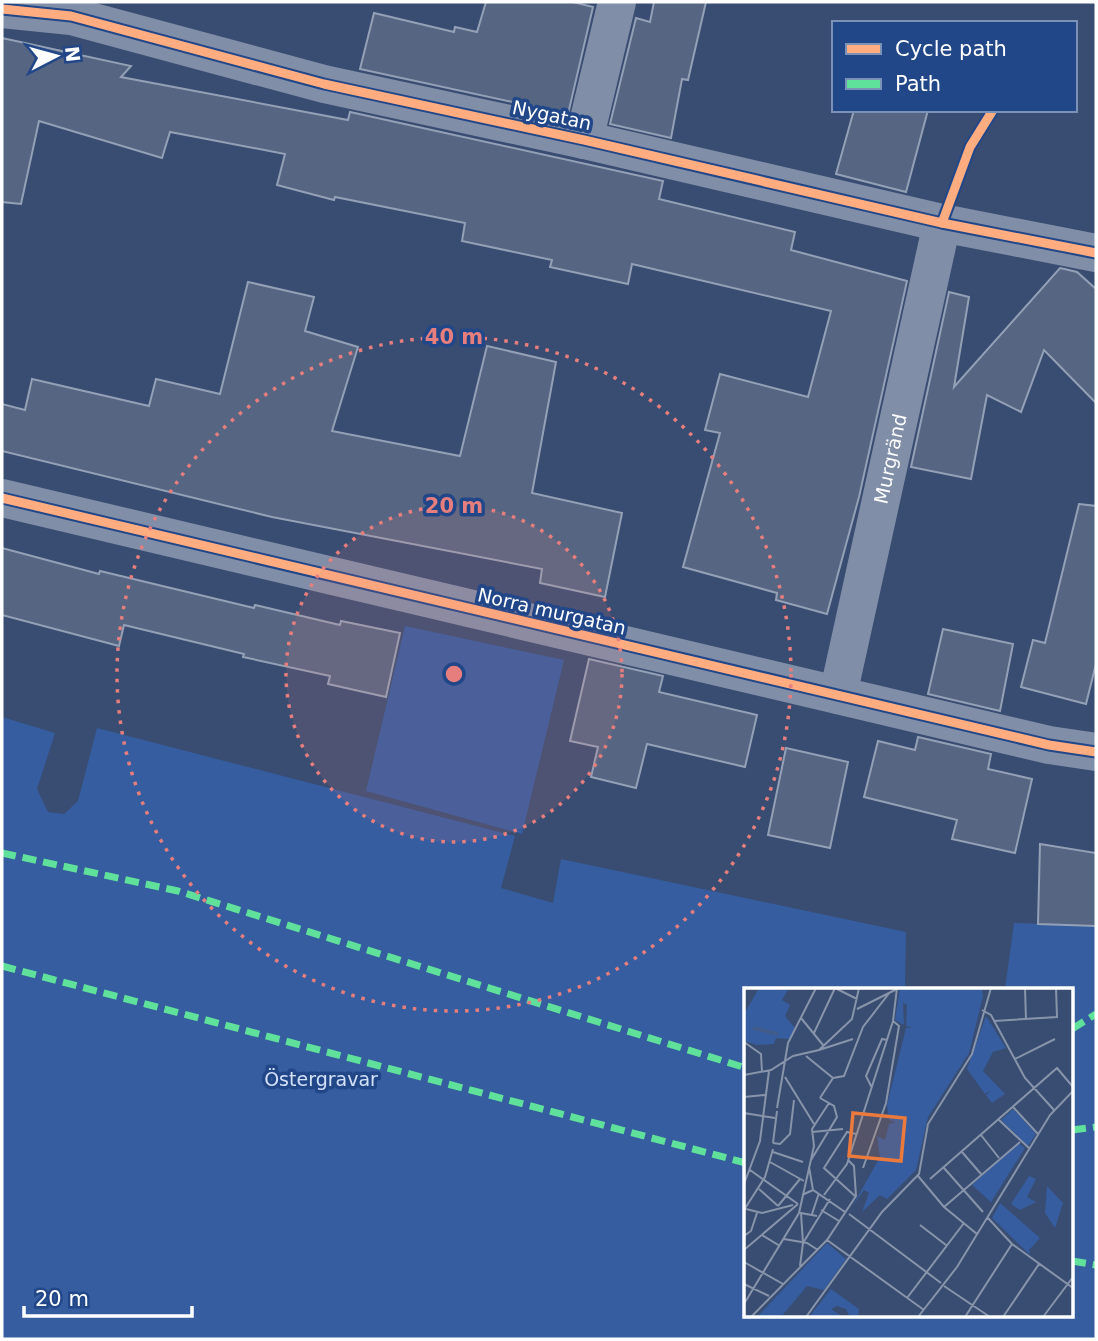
<svg xmlns="http://www.w3.org/2000/svg" width="1098" height="1341" viewBox="0 0 1098 1341" font-family="'DejaVu Sans',sans-serif">
<style>
.green{fill:#365d9f}
.building{fill:#556582;stroke:#94a0b5;stroke-width:2}
.lines{fill:none;stroke-linecap:round;stroke-linejoin:round}
.street{stroke:#808ea7;stroke-width:38}
.quiet{stroke:#60e19b;stroke-width:7;stroke-dasharray:14 7;stroke-linecap:butt}
.cycleway-casing{stroke:#224789;stroke-width:13}
.cycleway{stroke:#ffac80;stroke-width:9}
.ring{fill:none;stroke:#e67e7e;stroke-width:3.5;stroke-dasharray:3.5 7}
.labels{text-anchor:middle;dominant-baseline:central;stroke-width:7;stroke-linejoin:round;paint-order:stroke}
.street-label{font-size:19px;fill:#fff;stroke:#224789}
.park-label{font-size:19px;fill:#d2e0f8;stroke:#224789}
.inset-river{fill:none;stroke:#415b8a;stroke-width:3.5}
.inset-road{fill:none;stroke:#8894aa;stroke-width:2}
.view{fill:#ed7a3d;fill-opacity:0.15;stroke:#ed7a3d;stroke-width:3.5}
.inset-edge{fill:none;stroke:#fff;stroke-width:3.5}
.centre{fill:#e67e7e;stroke:#224789;stroke-width:3.5}
.ring-label{font-size:21px;text-anchor:middle;font-weight:bold;fill:#e67e7e;stroke:#224789;stroke-width:7;stroke-linejoin:round;paint-order:stroke}
</style>
<rect width="100%" height="100%" fill="#394d72"/>
<g class="green">
<polygon points="405,626 564,660 522,834 366,791"/>
<polygon points="2,717 55,733 37,789 48,812 64,814 78,801 97,728 515,836 501,888 553,903 561,859 906,932 905,985 907,989 746,989 746,1315 1072,1315 1072,989 1005,989 1014,923 1096,926 1096,1339 2,1339"/>
</g>
<g class="building">
<polygon points="486,2 573,2 593,7 568,114 360,69 374,13 454,32 455,27 477,32"/>
<polygon points="654,2 706,2 688,80 682,79 671,138 610,124 636,18 650,22"/>
<polygon points="2,38 131,66 121,77 348,120 350,112 663,181 659,199 795,232 791,250 907,281 859,497 827,614 776,600 777,593 683,567 720,433 705,430 720,374 808,397 831,311 632,264 628,284 550,267 552,260 462,241 465,223 335,197 334,200 277,185 285,154 170,132 162,158 39,121 21,204 2,202"/>
<polygon points="854,110 928,110 906,192 836,174"/>
<polygon points="1060,268 1077,272 1096,289 1096,403 1044,350 1021,412 987,395 971,479 911,467 949,292 969,297 954,387"/>
<polygon points="248,282 314,297 305,331 358,347 332,431 460,456 487,346 556,362 532,493 622,513 605,597 540,583 542,569 272,517 2,451 2,404 25,410 32,379 149,406 156,379 220,394"/>
<polygon points="1079,504 1096,506 1096,664 1086,704 1021,687 1033,640 1045,643"/>
<polygon points="2,548 99,574 100,571 254,608 255,605 340,625 341,621 400,633 386,697 328,684 330,676 243,657 244,654 124,625 119,646 2,615"/>
<polygon points="943,629 1013,644 1000,711 928,694"/>
<polygon points="589,659 663,676 659,692 757,715 745,767 647,744 636,788 591,777 598,747 570,741"/>
<polygon points="918,737 991,754 988,769 1032,779 1015,853 952,839 957,820 864,797 878,741 915,750"/>
<polygon points="786,748 848,762 830,848 768,835"/>
<polygon points="1040,844 1096,853 1096,926 1038,924"/>
</g>
<g class="lines">
<g class="street">
<polyline points="2,9 71,16 324,84 584,140 942,223 1096,253"/>
<polyline points="584,140 617,2"/>
<polyline points="2,498 1049,745 1096,752"/>
<path id="s1" d="M 838,695 L 942,223"/>
</g>
<g class="quiet">
<polyline points="2,853 178,891 746,1068"/>
<polyline points="2,966 746,1163"/>
<polyline points="1072,1029 1096,1014"/>
<polyline points="1072,1130 1096,1127"/>
<polyline points="1072,1261 1096,1265"/>
</g>
<g class="cycleway-casing">
<g id="cycleway">
<polyline points="2,9 71,16 324,84 584,140 942,223 1096,253"/>
<polyline points="942,223 970,147 993,110"/>
<polyline points="2,498 1049,745 1096,752"/>
</g>
</g>
<use href="#cycleway" class="cycleway"/>
</g>
<circle cx="454" cy="674" r="168" fill="#e67e7e" fill-opacity=".12"/>
<g class="ring">
<circle cx="454" cy="674" r="168"/>
<circle cx="454" cy="674" r="337"/>
</g>
<g class="labels">
<g class="street-label">
<text transform="translate(552 115) rotate(12)">Nygatan</text>
<text stroke="none"><textPath href="#s1" startOffset="242">Murgränd</textPath></text>
<text transform="translate(552 611) rotate(13)">Norra murgatan</text>
</g>
<g class="park-label">
<text x="321" y="1079">Östergravar</text>
</g>
</g>
<g transform="translate(744 988)">
<rect width="329" height="329" fill="#394d72"/>
<path d="M 15,0 L 44,2 L 38,12 L 46,17 L 41,28 L 51,40 L 46,51 L 32,50 L 30,56 L 13,57 L 0,53 L 0,26 ZM 156,0 L 238,0 L 239,8 L 225,65 L 184,129 L 172,182 L 143,211 L 136,207 L 118,224 L 125,205 L 120,202 L 108,219 L 136,169 L 133,148 L 141,152 L 145,136 L 151,134 L 145,132 L 143,117 L 162,40 L 168,40 L 162,38 L 163,17 L 159,15 L 160,37 L 151,32 ZM 242,28 L 262,60 L 249,64 L 239,83 L 261,106 L 248,115 L 242,107 L 247,102 L 241,106 L 223,81 ZM 269,121 L 292,146 L 284,158 L 257,132 ZM 274,155 L 281,160 L 247,214 L 228,197 ZM 285,188 L 292,191 L 283,209 L 292,214 L 276,222 L 267,216 ZM 303,198 L 319,215 L 311,240 L 301,225 ZM 256,215 L 296,250 L 285,262 L 286,267 L 248,230 ZM 83,255 L 102,271 L 80,302 L 63,298 L 37,329 L 13,329 ZM 87,301 L 115,321 L 114,329 L 106,329 L 102,321 L 93,318 L 87,321 L 99,329 L 65,329 Z" fill="#365d9f"/>
<path class="inset-river" d="M 9,40 L 34,46"/>
<path class="inset-road" d="M 91,0 L 113,11M 281,0 L 282,32M 113,21 L 153,1M 238,22 L 247,27 L 281,90 L 310,122M 57,30 L 79,57M 250,33 L 313,29 L 312,0M 70,45 L 91,0M 0,54 L 17,66 L 18,84M 75,62 L 109,51M 62,68 L 89,90M 271,71 L 311,51M 0,87 L 27,82 L 49,68 L 75,62 L 108,31 L 115,0M 41,89 L 70,136M 89,90 L 100,88 L 119,39 L 146,4M 128,100 L 122,88 L 138,51 L 143,52M 0,109 L 21,107M 76,110 L 89,90M 269,119 L 294,146M 33,120 L 44,55 L 72,0M 0,125 L 31,130M 255,132 L 286,161M 68,144 L 99,141M 237,147 L 255,170M 29,155 L 36,156 L 46,146 L 50,112M 29,155 L 33,123M 29,164 L 59,174M 218,164 L 237,186M 67,172 L 93,129 L 90,118 L 76,110M 26,174 L 60,193M 65,179 L 69,202M 119,180 L 142,115 L 155,38 L 149,33M 200,180 L 239,224M 6,182 L 54,216M 174,188 L 200,219 L 233,246M 186,191 L 313,80 L 329,99M 0,196 L 16,153 L 25,83M 15,201 L 34,218M 58,207 L 69,202 L 101,224M 80,207 L 103,176 L 149,33 L 153,0M 111,208 L 80,180 L 103,144 L 112,146M 34,218 L 56,191M 200,219 L 276,154M 2,221 L 18,225 L 49,217M 0,222 L 21,189 L 29,161M 77,222 L 95,233M 68,226 L 75,205M 105,226 L 197,295M 243,229 L 268,256 L 329,300M 176,237 L 202,257M 18,247 L 36,258M 0,248 L 7,243 L 13,225M 40,251 L 63,255 L 74,262M 83,252 L 180,322M 59,255 L 57,225 L 73,228M 0,262 L 54,216M 0,274 L 39,296M 56,278 L 59,255 L 86,211M 0,296 L 25,308M 200,298 L 246,329M 163,310 L 220,235M 0,316 L 55,225 L 70,158 L 68,141 L 85,115M 7,329 L 83,252 L 112,208 L 110,178 L 104,172M 62,329 L 138,224 L 175,186 L 184,136 L 228,66 L 247,0M 174,329 L 213,279 L 306,127 L 329,103M 221,329 L 268,256M 259,329 L 295,276M 299,329 L 329,289"/>
<path class="view" d="M 109,125 L 161,130 L 157,173 L 105,168 Z"/>
<rect width="329" height="329" class="inset-edge"/>
</g>
<circle cx="454" cy="674" r="10" class="centre"/>
<g class="ring-label">
<text x="454" y="344">40 m</text>
<text x="454" y="513">20 m</text>
</g>
<rect width="1098" height="1341" fill="none" stroke="#ffffff" stroke-width="7"/>
<rect x="832" y="21" width="245" height="91" fill="#224789" stroke="#7a91b8" stroke-width="2"/>
<rect x="846" y="44" width="35" height="10" fill="#ffac80" stroke="#7a91b8" stroke-width="2"/>
<text x="895" y="56" font-size="21" fill="#ffffff">Cycle path</text>
<rect x="846" y="79" width="35" height="10" fill="#60e19b" stroke="#7a91b8" stroke-width="2"/>
<text x="895" y="91" font-size="21" fill="#ffffff">Path</text>
<g transform="translate(56 56) rotate(84)" stroke="#224789" stroke-width="5" paint-order="stroke">
<path d="M0-5L12 26L0 18L-12 26Z" fill="#ffffff"/>
<text y="-10" font-size="19" font-weight="bold" text-anchor="middle" fill="#ffffff">N</text>
</g>
<path d="M24 1306v10h168v-10" fill="none" stroke="#ffffff" stroke-width="3.5"/>
<text x="35" y="1306" font-size="21" fill="#ffffff" stroke="#224789" stroke-width="5" paint-order="stroke">20 m</text>
</svg>
